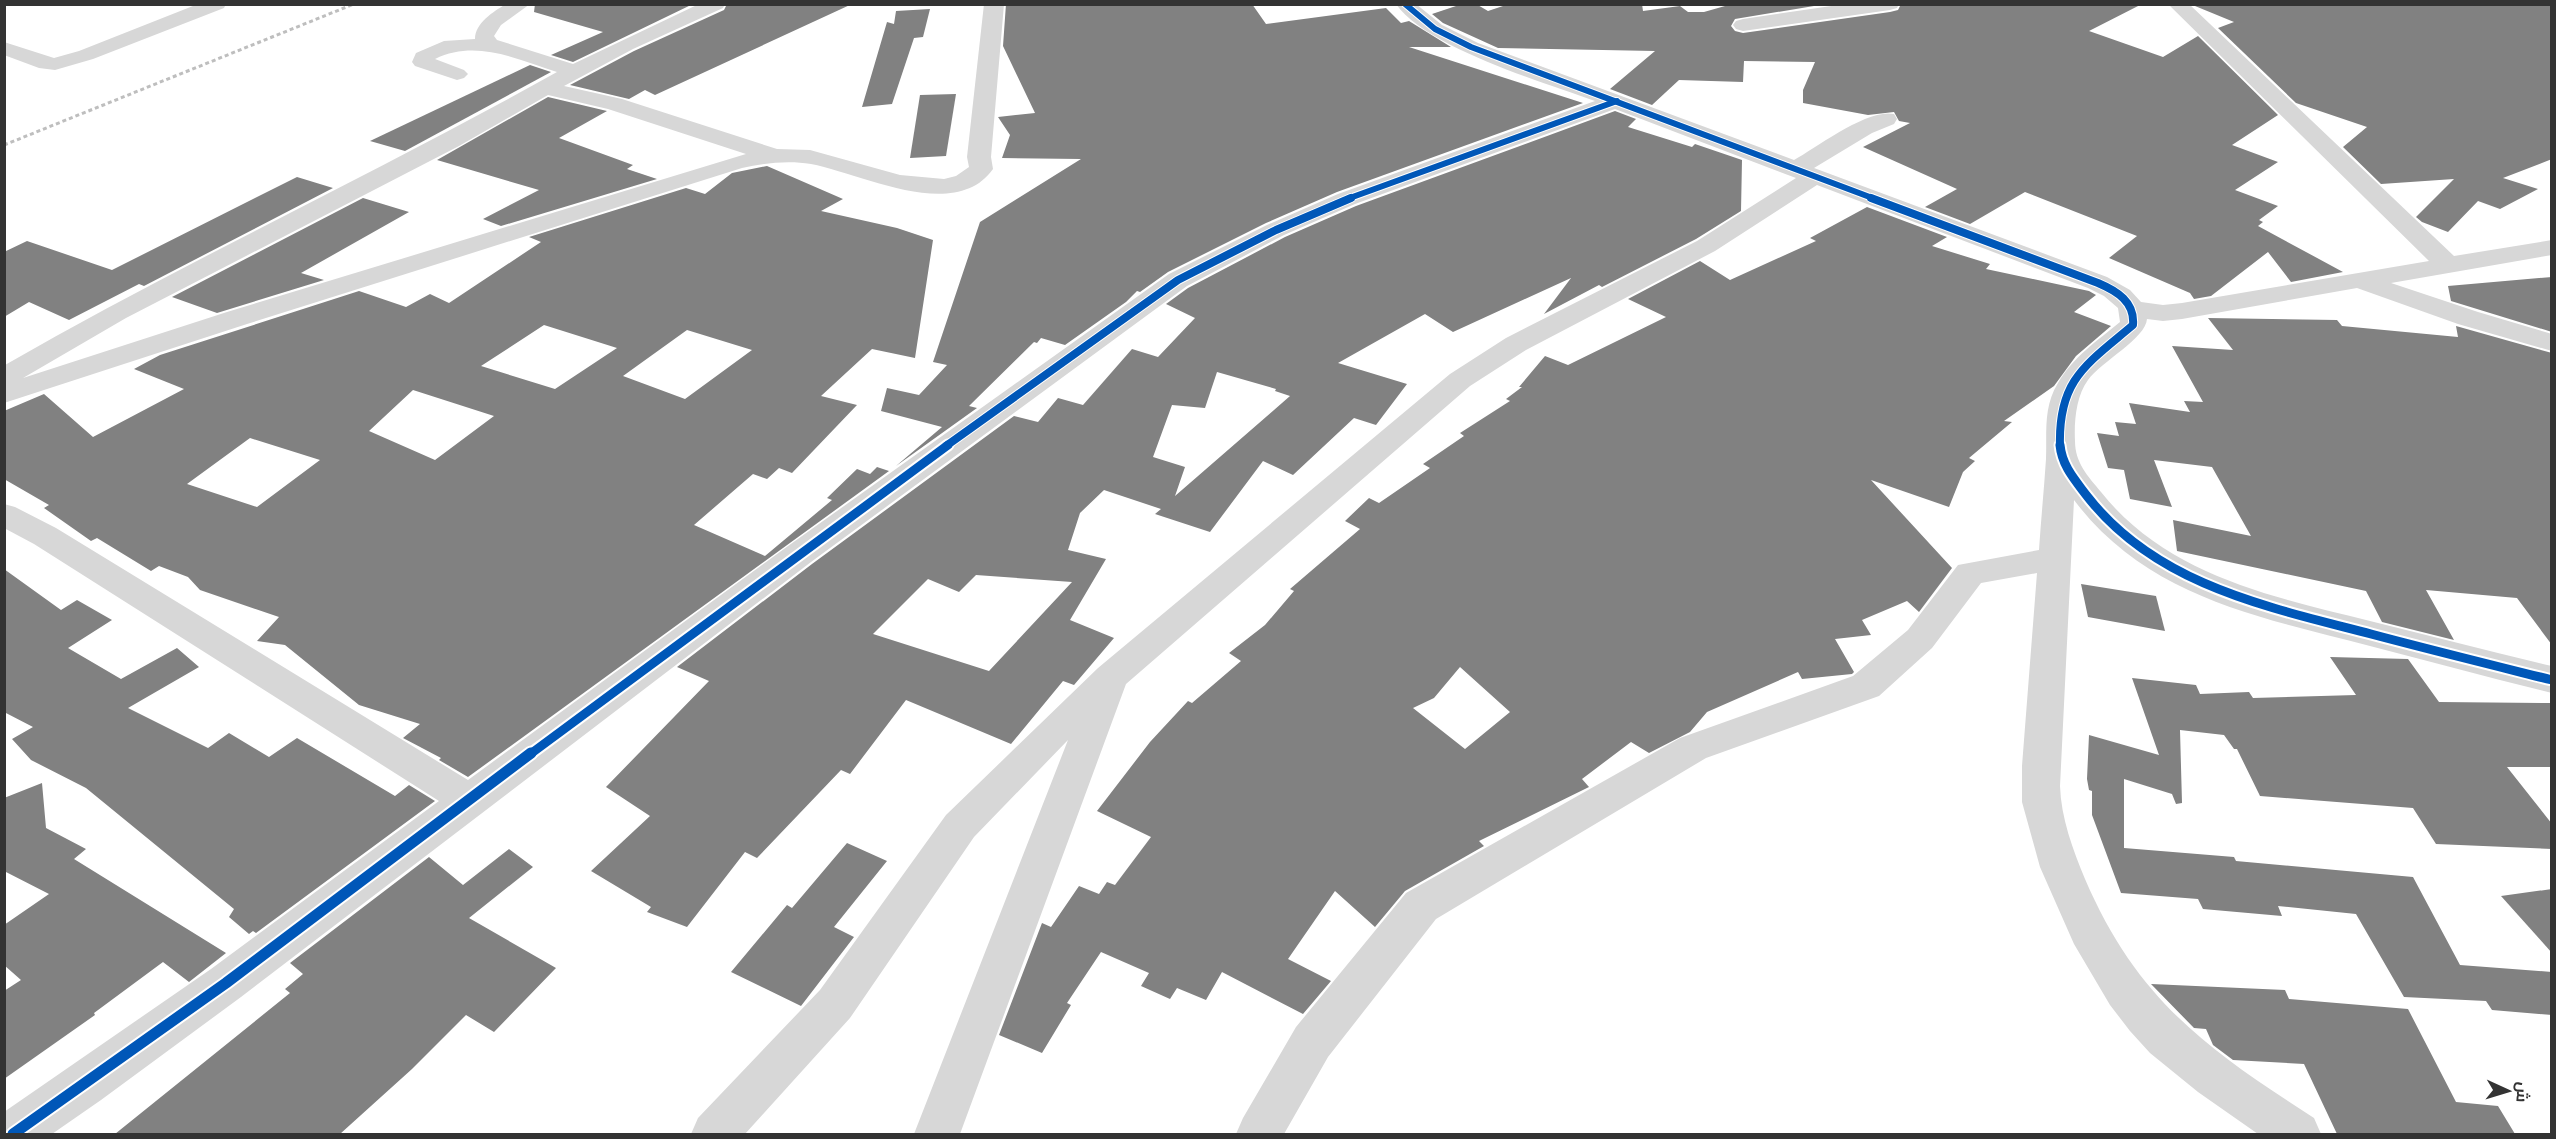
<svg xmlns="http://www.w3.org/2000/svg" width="2556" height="1139" viewBox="0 0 2556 1139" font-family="'Titillium Web',Cairo,sans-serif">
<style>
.building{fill:#818181;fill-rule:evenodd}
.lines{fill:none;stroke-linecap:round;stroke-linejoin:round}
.minor{fill:#d7d7d7;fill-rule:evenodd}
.rail{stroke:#bebebe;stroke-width:3;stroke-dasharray:4 3;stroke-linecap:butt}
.cycleway-far3-casing{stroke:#fff;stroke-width:8}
.cycleway-far2-casing{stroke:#fff;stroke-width:10}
.cycleway-far1-casing{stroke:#fff;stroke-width:13}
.cycleway-casing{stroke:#fff;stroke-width:15}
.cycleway-far3{stroke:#0057b8;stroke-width:6}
.cycleway-far2{stroke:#0057b8;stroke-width:8}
.cycleway-far1{stroke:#0057b8;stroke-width:9}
.cycleway{stroke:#0057b8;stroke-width:11}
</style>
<rect width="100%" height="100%" fill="#fff"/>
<g class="building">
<polygon points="535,4 693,4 573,62 551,55 603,32 534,12"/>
<polygon points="727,4 852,4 655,95 645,90 629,99 570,85 634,51 724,10"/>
<polygon points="1006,4 1252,4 1266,24 1386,8 1401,23 1409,21 1451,47 1409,47 1583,103 1337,192 1266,223 1168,272 1140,292 1137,291 1126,302 1065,345 1041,338 1037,343 1034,342 969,406 977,408 896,466 942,427 881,411 887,388 919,395 947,365 933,362 980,222 1081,159 1002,158 1010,135 998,117 1035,113 1003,46"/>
<polygon points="1462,4 1476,4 1488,11 1509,4 1642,4 1643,11 1680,6 1688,12 1704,12 1732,4 1826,4 1735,19 1731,26 1735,31 1743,33 1890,12 1898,10 1901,4 2142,4 2089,31 2163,57 2198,36 2278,115 2232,145 2278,162 2235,190 2278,206 2259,220 2263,222 2258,226 2343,272 2291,282 2268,252 2211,296 2194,299 2190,293 2109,258 2137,236 2025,192 1970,224 1925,207 1957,189 1863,147 1910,123 1899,121 1894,112 1868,115 1803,103 1803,90 1815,62 1744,61 1743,82 1679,80 1652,105 1610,89 1655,51 1498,48 1443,23 1432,14"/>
<polygon points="2195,4 2552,4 2552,159 2503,178 2538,189 2500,209 2478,201 2448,232 2422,222 2416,217 2454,179 2381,184 2343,147 2367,127 2296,103 2218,28 2234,22 2195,6"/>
<polygon points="930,9 923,37 914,38 892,104 862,107 887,22 894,24 896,11"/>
<polygon points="530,65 551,72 405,151 370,141"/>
<polygon points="956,94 946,156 910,158 920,95"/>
<polygon points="548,97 607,111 559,138 633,165 627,169 657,179 501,226 483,219 539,190 437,160"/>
<path d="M 1615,111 L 1636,119 L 1628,127 L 1692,147 L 1695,144 L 1742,160 L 1741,211 L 1696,239 L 1602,287 L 1599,285 L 1544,314 L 1571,278 L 1453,332 L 1425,314 L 1338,363 L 1407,384 L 1376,425 L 1354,418 L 1293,475 L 1263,461 L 1210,532 L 1155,514 L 1161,509 L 1104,490 L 1080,513 L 1068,550 L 1106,559 L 1070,620 L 1114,638 L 1074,685 L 1063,681 L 1011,744 L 906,700 L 850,774 L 841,770 L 757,858 L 745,852 L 687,927 L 647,912 L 651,907 L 591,871 L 650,816 L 606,787 L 709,681 L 677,667 L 812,564 L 1014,416 L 1038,422 L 1058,398 L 1083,405 L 1132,349 L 1158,357 L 1195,318 L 1166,304 L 1188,288 L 1285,237 L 1356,206 ZM 1217,372 L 1276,389 L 1275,391 L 1290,396 L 1175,496 L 1185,467 L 1153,457 L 1172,405 L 1205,408 ZM 976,575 L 1072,582 L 989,671 L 873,634 L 928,579 L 959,592 Z"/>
<path d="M 767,166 L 843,199 L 821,211 L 897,228 L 933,240 L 915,358 L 872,349 L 821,396 L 857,405 L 792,473 L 779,468 L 767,479 L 753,474 L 694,525 L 765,556 L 832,500 L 827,498 L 857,469 L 870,474 L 877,467 L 889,471 L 468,777 L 439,760 L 441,758 L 403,738 L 420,724 L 359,705 L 285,645 L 257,641 L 279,617 L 200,590 L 188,577 L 159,566 L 151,571 L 97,538 L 91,541 L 44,508 L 49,505 L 4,479 L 4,411 L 44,394 L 93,437 L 184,389 L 134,369 L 160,355 L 359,291 L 406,307 L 430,294 L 449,303 L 541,242 L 529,237 L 686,188 L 705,194 L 732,173 ZM 544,325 L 617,348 L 555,389 L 481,366 ZM 687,330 L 752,350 L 685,399 L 623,376 ZM 413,390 L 494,416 L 435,460 L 369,431 ZM 250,438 L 320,460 L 257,507 L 187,484 Z"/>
<polygon points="297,177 333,188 144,286 139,284 69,320 29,302 4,317 4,252 27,241 112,270"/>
<polygon points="363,198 409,212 301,273 324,280 217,313 172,297"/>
<path d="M 1867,207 L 1947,237 L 1932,246 L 1990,264 L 1986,269 L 2089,291 L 2096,295 L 2074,312 L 2111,326 L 2076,356 L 2054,386 L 2004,421 L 2012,422 L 1969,458 L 1975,461 L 1963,472 L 1949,507 L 1871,480 L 1952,568 L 1919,612 L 1907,601 L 1862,620 L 1871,635 L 1835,639 L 1854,672 L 1852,674 L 1802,679 L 1798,672 L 1707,712 L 1690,732 L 1649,753 L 1631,742 L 1582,779 L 1589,787 L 1479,841 L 1484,846 L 1405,891 L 1375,927 L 1335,891 L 1288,959 L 1331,981 L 1303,1014 L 1222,972 L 1206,1000 L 1177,988 L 1170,999 L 1141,986 L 1149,973 L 1101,952 L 1067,1003 L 1071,1005 L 1042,1053 L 999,1035 L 1042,923 L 1051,927 L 1079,886 L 1099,894 L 1107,882 L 1115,885 L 1151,837 L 1097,811 L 1150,742 L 1188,701 L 1192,703 L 1241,661 L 1229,653 L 1265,625 L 1294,591 L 1290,589 L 1360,529 L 1345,521 L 1369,498 L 1379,503 L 1430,468 L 1423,464 L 1464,436 L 1460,433 L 1510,401 L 1506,399 L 1522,387 L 1519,387 L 1545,356 L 1568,365 L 1666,317 L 1628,299 L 1700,261 L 1730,280 L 1816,241 L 1810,238 ZM 1460,667 L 1510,712 L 1465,749 L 1413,708 L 1434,698 Z"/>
<polygon points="2552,277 2552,332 2451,301 2448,286"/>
<polygon points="2208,318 2337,320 2342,326 2458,337 2456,326 2552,353 2552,645 2517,598 2426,590 2454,640 2382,622 2366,591 2177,551 2173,520 2251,536 2212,467 2154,460 2172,507 2130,499 2124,470 2108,468 2097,433 2119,436 2115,422 2136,424 2129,403 2190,412 2184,401 2203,402 2172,346 2233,350"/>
<polygon points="4,569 61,610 77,600 112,620 68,648 121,679 177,648 199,667 128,708 208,748 229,733 269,757 297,738 395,796 409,785 435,801 256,933 253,931 249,934 229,917 234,909 86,788 31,760 12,739 33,727 4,712"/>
<polygon points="2081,584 2156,596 2165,631 2088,617"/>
<polygon points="2330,657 2408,659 2439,702 2552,703 2552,767 2507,767 2552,824 2552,849 2436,844 2413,808 2260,796 2237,749 2234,749 2224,735 2180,730 2182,803 2176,804 2172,794 2124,779 2124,848 2234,857 2236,861 2413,877 2460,965 2552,972 2552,1015 2492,1010 2486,1001 2404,997 2356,914 2278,906 2282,916 2203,909 2198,899 2121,893 2092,815 2092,791 2089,790 2087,779 2089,735 2159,755 2132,678 2196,685 2200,694 2249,692 2253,698 2356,695"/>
<polygon points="42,783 46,828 86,849 74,859 226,953 189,982 163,962 94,1013 95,1015 4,1079 4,991 21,980 4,965 4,925 49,894 4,871 4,798"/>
<polygon points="847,843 887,861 834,927 854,937 801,1006 731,972 787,905 792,908"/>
<polygon points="509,849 533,867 469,918 556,968 494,1032 466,1015 412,1069 340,1134 115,1134 290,993 285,989 303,974 290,963 429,857 463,885"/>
<polygon points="2552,889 2552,953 2501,896"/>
<polygon points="2151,984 2285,990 2289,999 2408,1009 2456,1102 2498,1106 2515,1134 2337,1134 2304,1064 2233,1060 2213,1045 2206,1029 2194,1028"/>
</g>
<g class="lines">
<g class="minor">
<polygon points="198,4 226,4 224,8 93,59 55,70 39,68 4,55 4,42 54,58 79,51"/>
<path d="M 506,4 L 530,4 L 501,25 L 494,36 L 497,40 L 573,64 L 699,4 L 725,4 L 723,8 L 633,49 L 564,86 L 622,99 L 777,149 L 810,150 L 900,175 L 944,179 L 956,176 L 969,167 L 967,157 L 984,4 L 1004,4 L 991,157 L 993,169 C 955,223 860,173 811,164 C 788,160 765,163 742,168 L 247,324 L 4,403 L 5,365 C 186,261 375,174 557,72 C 517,59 476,39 435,59 L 464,70 L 468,74 L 464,78 L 457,80 L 415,66 L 412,62 L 416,53 L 444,41 L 475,39 C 475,23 493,12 506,4 ZM 548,95 L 608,109 L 746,154 L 227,312 L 23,378 L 126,318 L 459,146 Z"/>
<path d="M 1396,4 L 1416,4 L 1442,25 L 1478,43 L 1794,160 C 1817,147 1868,108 1894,114 L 1897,119 L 1894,124 L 1872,133 L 1814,168 L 2107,277 L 2130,290 L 2141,302 L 2163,305 L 2182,303 L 2429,261 L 2168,4 L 2189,4 L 2454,256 L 2552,240 L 2552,255 L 2391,283 L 2478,312 L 2552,334 L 2552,351 L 2458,324 L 2357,288 L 2182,319 L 2163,321 L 2147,319 C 2146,338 2101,362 2088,380 C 2076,396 2074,422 2075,441 C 2075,463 2088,476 2101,492 C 2167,575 2273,597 2370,621 C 2431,636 2491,652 2552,666 L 2552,693 C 2491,678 2431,662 2370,646 C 2259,617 2147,597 2074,500 L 2060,786 C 2061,818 2073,850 2085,879 C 2137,1000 2207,1049 2314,1118 L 2321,1134 L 2258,1134 L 2198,1092 L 2150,1053 L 2130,1031 L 2110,1005 L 2074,944 L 2040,867 L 2022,802 L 2022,766 L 2037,573 L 1981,583 L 1932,648 L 1879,696 L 1706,758 L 1436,919 L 1328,1057 L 1284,1134 L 1236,1134 L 1243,1118 L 1296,1027 L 1406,893 L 1680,738 L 1853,676 L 1908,630 L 1958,565 L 2039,550 C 2041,520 2044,489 2046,459 C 2047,433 2043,407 2058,383 C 2073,357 2097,341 2120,322 L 2118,308 L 2104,296 L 2088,288 L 1817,185 L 1715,251 L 1526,350 L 1470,386 L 1126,684 L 960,1134 L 914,1134 L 1068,740 L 974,837 L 850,1018 L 745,1134 L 691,1134 L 698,1118 L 820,990 L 946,815 L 1098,668 L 1450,374 L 1506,338 L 1697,241 L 1796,178 L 1615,109 L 1355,204 L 1284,235 L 1187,286 L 811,562 L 241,997 L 101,1100 L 52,1134 L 4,1134 L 4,1112 L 211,969 L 439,801 L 34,544 L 4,528 L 4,504 L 15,507 L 56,528 L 468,780 L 788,546 L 1169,274 L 1267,225 L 1338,194 L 1595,101 C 1543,82 1427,48 1396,4 Z"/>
<polygon points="1845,4 1899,4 1897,8 1890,10 1743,31 1736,29 1733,25 1736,21 1743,19"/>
</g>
<polyline class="rail" points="4,145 354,4"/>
<g class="cycleway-far3-casing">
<g id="cycleway-far3">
<polyline points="1405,4 1435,29 1471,47 1875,199"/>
<polyline points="1347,199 1617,101"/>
</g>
</g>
<g class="cycleway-far2-casing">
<g id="cycleway-far2">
<path d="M 1871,198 L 2098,283 C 2117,291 2135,302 2133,325 C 2087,364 2058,379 2060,446"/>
<polyline points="946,446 1178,280 1276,230 1351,198"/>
</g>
</g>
<g class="cycleway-far1-casing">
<g id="cycleway-far1">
<path d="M 2060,445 C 2062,466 2075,480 2087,496 C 2156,585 2268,607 2371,634 C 2431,650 2492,665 2552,680"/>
<polyline points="529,755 948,445"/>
</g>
</g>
<g class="cycleway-casing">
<polyline id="cycleway" points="13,1134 226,983 531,753"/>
</g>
<use href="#cycleway-far3" class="cycleway-far3"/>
<use href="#cycleway-far2" class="cycleway-far2"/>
<use href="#cycleway-far1" class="cycleway-far1"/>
<use href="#cycleway" class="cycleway"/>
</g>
<rect width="2556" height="1139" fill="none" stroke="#333333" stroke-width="12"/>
<g transform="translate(2508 1091) rotate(94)" stroke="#ffffff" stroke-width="4.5" paint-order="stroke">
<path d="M0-4.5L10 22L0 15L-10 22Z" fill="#333333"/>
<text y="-9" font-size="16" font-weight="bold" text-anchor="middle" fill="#333333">ش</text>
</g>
</svg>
